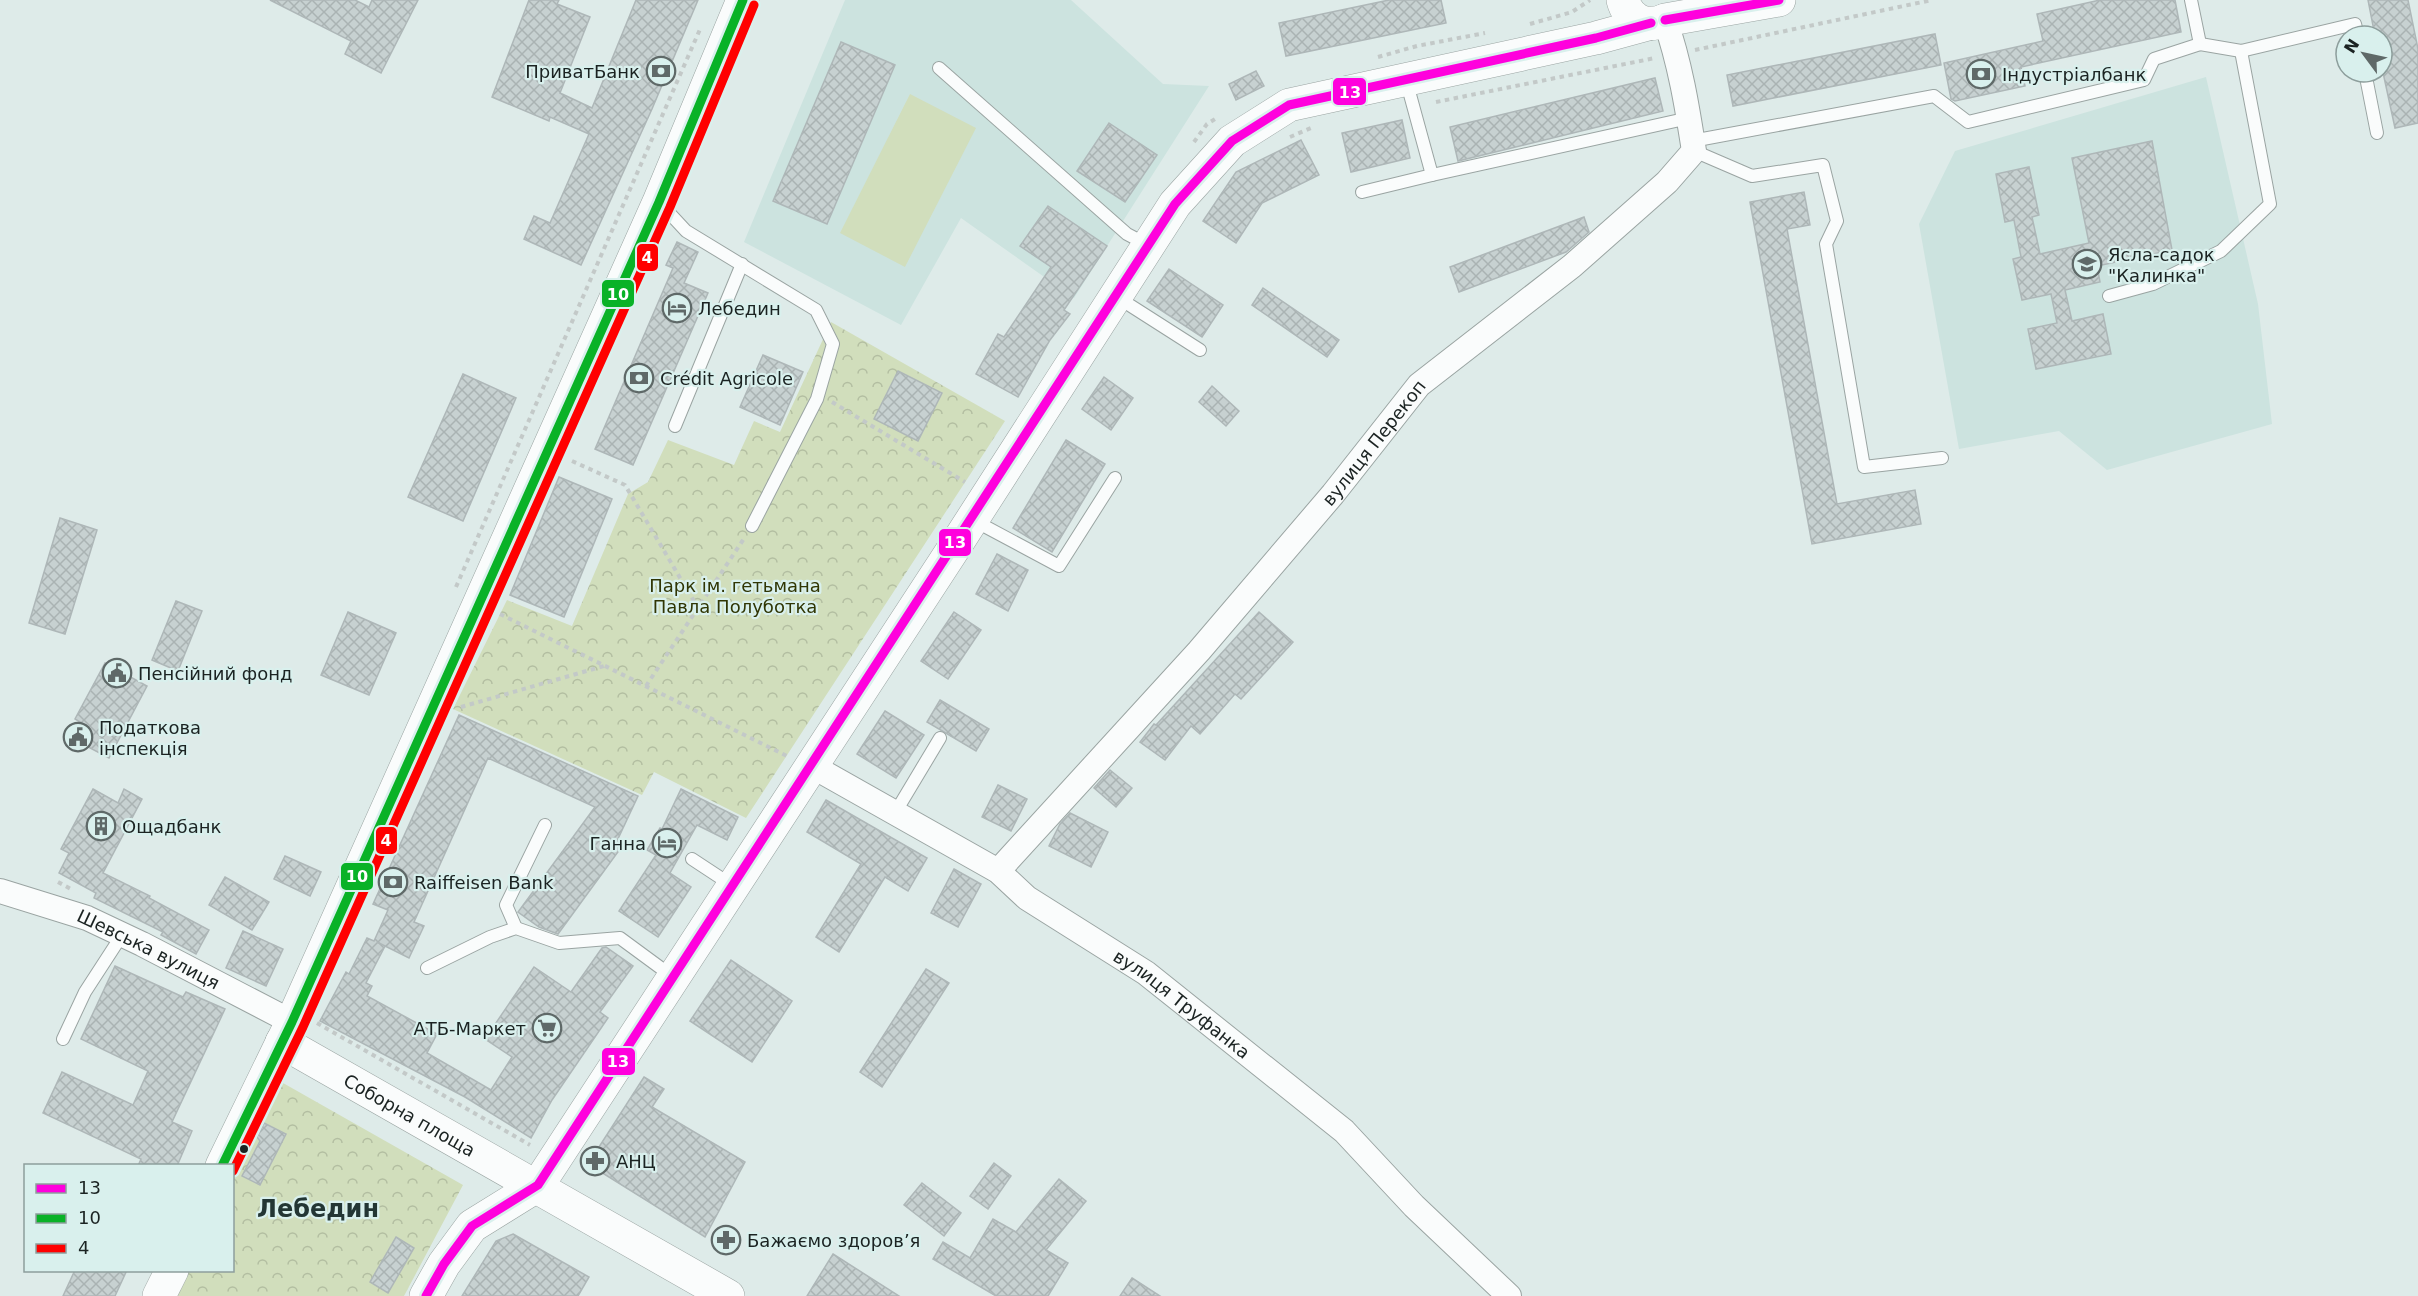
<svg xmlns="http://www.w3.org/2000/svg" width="2418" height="1296" viewBox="0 0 2418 1296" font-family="'DejaVu Sans',sans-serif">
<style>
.built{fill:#cce3df}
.park{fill:url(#park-crowns)}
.pitch{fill:#d1debc}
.building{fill:url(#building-cross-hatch);stroke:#aeb7b8;stroke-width:1.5}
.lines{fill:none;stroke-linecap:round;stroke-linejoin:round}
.lane-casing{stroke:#9aa4a2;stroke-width:14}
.street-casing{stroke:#9aa4a2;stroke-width:26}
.secondary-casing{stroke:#9aa4a2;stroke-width:34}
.path{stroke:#c3c9c8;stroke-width:4;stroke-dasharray:4.5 4.5;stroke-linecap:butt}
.lane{stroke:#fafcfc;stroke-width:12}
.street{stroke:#fafcfc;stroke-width:24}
.secondary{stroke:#fafcfc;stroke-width:33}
.bus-1-casing{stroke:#d9f0ed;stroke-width:14}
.bus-2-casing{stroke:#d9f0ed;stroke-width:14}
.bus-3-casing{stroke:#d9f0ed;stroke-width:14}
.bus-1{stroke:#f0d;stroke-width:9}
.bus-2{stroke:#09b227;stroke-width:9}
.bus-3{stroke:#f00;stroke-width:9}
.bus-dot{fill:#1b2322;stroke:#d9f0ed;stroke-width:2}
.labels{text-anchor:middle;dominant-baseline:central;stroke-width:4.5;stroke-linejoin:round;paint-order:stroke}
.poi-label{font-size:18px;fill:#1b2322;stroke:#d9f0ed;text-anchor:start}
.street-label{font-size:18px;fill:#1b2322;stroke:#d9f0ed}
.park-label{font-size:18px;fill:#303604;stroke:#d9f0ed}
.district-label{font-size:24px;font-weight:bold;fill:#233634;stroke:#d9f0ed}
.line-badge{stroke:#d9f0ed;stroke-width:2}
.badge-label{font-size:16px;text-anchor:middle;font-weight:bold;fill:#fff}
</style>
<defs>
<pattern id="park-crowns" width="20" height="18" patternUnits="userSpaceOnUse" patternTransform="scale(1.5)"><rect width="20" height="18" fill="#d1debc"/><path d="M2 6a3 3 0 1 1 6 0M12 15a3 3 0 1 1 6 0" fill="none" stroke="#b3bea1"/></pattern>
<pattern id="building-cross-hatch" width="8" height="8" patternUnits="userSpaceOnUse" patternTransform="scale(1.5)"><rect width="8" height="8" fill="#c7d1d1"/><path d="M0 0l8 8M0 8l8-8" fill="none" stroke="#aab3b3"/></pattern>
</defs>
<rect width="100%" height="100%" fill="#deebe9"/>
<g class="built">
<polygon points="845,0 1071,0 1163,84 1209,86 1074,298 961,218 901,325 744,242"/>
<polygon points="2206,77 2258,304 2272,424 2107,470 2059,431 1959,449 1919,224 1955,151"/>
</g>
<g class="park">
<polygon points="831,322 1005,421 746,818 654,772 642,795 453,709 507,600 572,626 628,494 648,482 668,440 734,465 754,421 780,432"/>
<polygon points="276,1079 463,1185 404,1296 176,1296 188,1271 232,1270 233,1174"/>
</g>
<polygon class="pitch" points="910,94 976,128 905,267 840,233"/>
<g class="building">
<polygon points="270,0 355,0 369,7 372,0 418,0 381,73 345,54 351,41"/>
<polygon points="529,0 559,0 557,4 590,17 560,93 592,108 636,0 698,0 652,109 581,265 524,239 534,216 550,223 589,134 550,117 549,121 492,97"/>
<polygon points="1389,0 1441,0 1446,23 1286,56 1279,23"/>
<polygon points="2100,0 2175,0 2181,32 2021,67 2025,86 1955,101 1951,99 1944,63 2043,41 2037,14"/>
<polygon points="2368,0 2408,0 2418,49 2418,123 2395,128 2382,68 2382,36 2375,36"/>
<polygon points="1935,34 1941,65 1733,106 1727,75"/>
<polygon points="841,42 895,65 827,224 773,201"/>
<polygon points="1256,71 1264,86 1236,100 1229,84"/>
<polygon points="1655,78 1663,111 1458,161 1450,127"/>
<polygon points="1402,120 1410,158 1351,172 1342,133"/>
<polygon points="1109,123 1157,155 1125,202 1077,171"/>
<polygon points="1301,140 1319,175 1262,203 1236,243 1203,221 1236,172"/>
<polygon points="2152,141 2172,250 2097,266 2100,282 2065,290 2072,321 2103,314 2111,354 2036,369 2028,329 2057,323 2051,294 2022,300 2013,259 2021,257 2014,220 2005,222 1996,174 2029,167 2039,215 2032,217 2040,254 2089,243 2072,158"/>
<polygon points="1804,192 1810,225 1787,229 1837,504 1915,490 1921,524 1812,544 1750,202"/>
<polygon points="1048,206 1107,246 1064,310 1070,314 1050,340 1018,397 976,374 998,334 1004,337 1051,267 1020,246"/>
<polygon points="1584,217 1589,232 1566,252 1459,292 1450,267"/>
<polygon points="677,242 698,252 684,283 708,293 633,465 595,449 673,268 666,265"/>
<polygon points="1169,269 1223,305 1202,337 1147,301"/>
<polygon points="1263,288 1339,340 1327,357 1252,305"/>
<polygon points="763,355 803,372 780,425 740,407"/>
<polygon points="898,371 942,393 918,441 874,419"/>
<polygon points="463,374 516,398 463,521 408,497"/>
<polygon points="1104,377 1133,398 1111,430 1082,409"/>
<polygon points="1212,386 1239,411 1226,426 1199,402"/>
<polygon points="1066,440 1105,464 1052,552 1013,528"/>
<polygon points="559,477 612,499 564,617 510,595"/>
<polygon points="60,518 97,530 65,634 29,623"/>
<polygon points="997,554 1028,570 1008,611 976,594"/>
<polygon points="176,601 202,611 178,671 152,660"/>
<polygon points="348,612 396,633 369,695 321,675"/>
<polygon points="954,612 981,630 948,679 921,661"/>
<polygon points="1259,612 1293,642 1241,699 1235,694 1200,734 1191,726 1165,760 1140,742 1154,724 1156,725"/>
<polygon points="105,663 147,686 109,758 73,739 82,723 75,719"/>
<polygon points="940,700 989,729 976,751 927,722"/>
<polygon points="885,711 924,735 896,778 857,754"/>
<polygon points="459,715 638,796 617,841 623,845 558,934 539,927 518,912 595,807 488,758 414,922 424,926 409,958 377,942 385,946 366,983 372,986 367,996 437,1034 427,1053 491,1090 512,1057 485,1039 534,967 571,992 602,948 606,947 633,966 600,1012 608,1018 552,1100 531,1138 465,1097 320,1021 346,972 349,974 367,938 374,941 388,910 373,904"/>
<polygon points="1110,770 1132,788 1116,807 1094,788"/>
<polygon points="998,785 1027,799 1011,831 982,817"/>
<polygon points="93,789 118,803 124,789 142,799 103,873 150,896 149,898 209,930 196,954 161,935 163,932 94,898 96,893 59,873 69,853 61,849"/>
<polygon points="681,789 738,817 727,840 697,825 670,873 691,887 658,937 619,911 656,855 647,850 660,828 662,829"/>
<polygon points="826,800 927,858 908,891 885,877 839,952 816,937 861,864 807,832"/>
<polygon points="1070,813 1108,832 1091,867 1049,846 1060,824"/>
<polygon points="285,856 321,872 310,896 274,879"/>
<polygon points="954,869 981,884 958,927 931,913"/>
<polygon points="225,877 269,902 252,930 209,905"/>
<polygon points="243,931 283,949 266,986 226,968"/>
<polygon points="731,960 792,1001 752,1062 690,1021"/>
<polygon points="115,966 183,997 186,992 225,1009 172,1122 192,1131 177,1166 138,1166 141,1159 43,1113 62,1072 133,1105 148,1071 81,1039"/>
<polygon points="926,969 949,983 882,1087 860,1072"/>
<polygon points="644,1077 664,1089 652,1107 745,1162 705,1237 588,1164"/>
<polygon points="264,1123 286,1134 260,1185 242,1176 260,1141 257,1137"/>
<polygon points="994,1163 1011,1176 988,1209 970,1196"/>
<polygon points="1059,1179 1086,1201 1046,1250 1068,1263 1048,1296 996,1296 933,1259 943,1242 970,1258 993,1219 1016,1232"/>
<polygon points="922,1183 961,1213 944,1236 904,1205"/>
<polygon points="513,1234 589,1277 578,1296 462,1296 496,1241"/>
<polygon points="396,1237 414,1248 388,1293 370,1282"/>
<polygon points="833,1254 899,1296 807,1296"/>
<polygon points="75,1270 127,1270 115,1296 63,1296"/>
<polygon points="1132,1278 1160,1296 1120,1296"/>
</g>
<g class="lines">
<g class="lane-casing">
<g id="lane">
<polyline points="2200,44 2241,51 2355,24 2358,36"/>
<polyline points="939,68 1127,234 1148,245"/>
<polyline points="2365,72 2377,133"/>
<polyline points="1692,141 1934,96 1968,122 2144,80 2154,59 2200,44 2191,0"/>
<polyline points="1694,151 1752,176 1823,165 1837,221 1826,244 1864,467 1942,458"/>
<polyline points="1432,175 1689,118"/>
<polyline points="1362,192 1432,175 1406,80"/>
<polyline points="660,203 686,231 816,310 833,344 817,399 752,526"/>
<polyline points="2109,296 2153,284 2221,251 2270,204 2241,51"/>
<polyline points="1117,297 1200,350"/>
<polyline points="675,426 742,264"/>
<polyline points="973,520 1059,566 1115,478"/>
<polyline points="895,813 940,738"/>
<polyline points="692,859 733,886"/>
<polyline points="516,928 506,905 545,825"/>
<polyline points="427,968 490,937 516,928 559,943 620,938 673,977"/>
<polyline points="63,1039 85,992 122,935"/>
</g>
</g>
<g class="street-casing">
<g id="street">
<path id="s1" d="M 812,766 L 998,871 L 1027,898 L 1146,973 L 1344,1131 L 1414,1206 L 1509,1296"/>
<path id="s2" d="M 998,871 L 1199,651 L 1333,494 L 1419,385 L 1572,266 L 1667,182 L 1694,151 C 1687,106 1680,63 1665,20"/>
<path id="s3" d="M 0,891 L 87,918 L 142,944 L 292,1022"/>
</g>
</g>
<g class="secondary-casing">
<g id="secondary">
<path d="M 1623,0 C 1628,19 1645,28 1663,21"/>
<polyline points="1665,20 1779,0"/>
<path id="s4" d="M 282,1042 L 728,1296"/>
<polyline points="222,1166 292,1022 659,202 743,0"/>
<polyline points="159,1296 172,1270"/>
<polyline points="426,1296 444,1264 472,1226 538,1185 950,554 1175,204 1232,141 1289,105 1596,38 1651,23"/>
</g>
</g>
<g class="path">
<polyline points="1530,24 1572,12 1590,0"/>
<polyline points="1695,50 1932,0"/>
<polyline points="1378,57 1417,46 1485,33"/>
<polyline points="1436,102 1655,58"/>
<polyline points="1290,137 1311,128"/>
<polyline points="1194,142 1207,124 1215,119"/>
<polyline points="832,402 965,482"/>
<polyline points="572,461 625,485 698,608"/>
<polyline points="456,587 701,27"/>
<polyline points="500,614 787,756"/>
<polyline points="646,686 745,537"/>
<polyline points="461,707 604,666"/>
<polyline points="58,882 71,889"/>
<polyline points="317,1023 530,1145"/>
</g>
<use href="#lane" class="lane"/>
<use href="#street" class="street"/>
<use href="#secondary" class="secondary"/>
<g class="bus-1-casing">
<g id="bus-1">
<polyline points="1665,20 1779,0"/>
<polyline points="426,1296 444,1264 472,1226 538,1185 1175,204 1232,141 1289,105 1596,38 1651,23"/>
</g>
</g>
<g class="bus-2-casing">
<polyline id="bus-2" points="222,1166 292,1022 659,202 743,0"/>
</g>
<g class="bus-3-casing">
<polyline id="bus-3" points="233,1171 303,1027 670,207 754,5"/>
</g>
<use href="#bus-1" class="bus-1"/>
<use href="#bus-2" class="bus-2"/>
<use href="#bus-3" class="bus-3"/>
</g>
<defs>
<g id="bank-ring" transform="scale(1.5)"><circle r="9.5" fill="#d9f0ed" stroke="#5f6968" stroke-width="1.5"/><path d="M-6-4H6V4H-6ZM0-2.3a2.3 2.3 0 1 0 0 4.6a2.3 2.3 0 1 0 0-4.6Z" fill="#5f6968"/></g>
<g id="school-ring" transform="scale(1.5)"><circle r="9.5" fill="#d9f0ed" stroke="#5f6968" stroke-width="1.5"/><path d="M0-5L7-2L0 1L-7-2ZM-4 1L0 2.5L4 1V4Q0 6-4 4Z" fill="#5f6968"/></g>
<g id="hotel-ring" transform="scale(1.5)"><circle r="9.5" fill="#d9f0ed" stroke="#5f6968" stroke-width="1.5"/><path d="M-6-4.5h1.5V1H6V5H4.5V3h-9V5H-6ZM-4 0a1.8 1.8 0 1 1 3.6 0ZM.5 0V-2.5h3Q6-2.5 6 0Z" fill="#5f6968"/></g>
<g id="civic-ring" transform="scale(1.5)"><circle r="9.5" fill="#d9f0ed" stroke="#5f6968" stroke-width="1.5"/><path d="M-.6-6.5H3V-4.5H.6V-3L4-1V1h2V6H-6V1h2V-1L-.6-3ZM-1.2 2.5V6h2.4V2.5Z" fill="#5f6968"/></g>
<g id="building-ring" transform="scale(1.5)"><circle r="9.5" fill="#d9f0ed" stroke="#5f6968" stroke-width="1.5"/><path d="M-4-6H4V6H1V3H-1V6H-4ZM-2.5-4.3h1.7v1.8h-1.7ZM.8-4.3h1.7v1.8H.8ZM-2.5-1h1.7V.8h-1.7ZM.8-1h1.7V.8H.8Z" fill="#5f6968"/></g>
<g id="supermarket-ring" transform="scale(1.5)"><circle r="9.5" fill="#d9f0ed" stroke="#5f6968" stroke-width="1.5"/><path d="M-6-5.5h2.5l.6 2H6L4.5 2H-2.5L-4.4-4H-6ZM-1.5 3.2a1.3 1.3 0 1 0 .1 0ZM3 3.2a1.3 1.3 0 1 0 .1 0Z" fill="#5f6968"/></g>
<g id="pharmacy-ring" transform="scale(1.5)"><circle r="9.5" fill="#d9f0ed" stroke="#5f6968" stroke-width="1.5"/><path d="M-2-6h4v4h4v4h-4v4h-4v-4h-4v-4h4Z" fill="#5f6968"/></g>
</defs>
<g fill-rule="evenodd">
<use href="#bank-ring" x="661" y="71"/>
<use href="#bank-ring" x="1981" y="74"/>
<use href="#school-ring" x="2087" y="264"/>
<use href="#hotel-ring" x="677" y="308"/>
<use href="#bank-ring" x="639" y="378"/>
<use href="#civic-ring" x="117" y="673"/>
<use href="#civic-ring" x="78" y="737"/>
<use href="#building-ring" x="101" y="826"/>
<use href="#hotel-ring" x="667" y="843"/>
<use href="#bank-ring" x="393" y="882"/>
<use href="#supermarket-ring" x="547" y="1028"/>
<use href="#pharmacy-ring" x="595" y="1161"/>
<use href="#pharmacy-ring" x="726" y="1240"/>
</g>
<circle class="bus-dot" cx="244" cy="1149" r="5"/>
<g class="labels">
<g class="poi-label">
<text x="640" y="71" text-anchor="end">ПриватБанк</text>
<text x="2002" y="74">Індустріалбанк</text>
<text x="2108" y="254">Ясла-садок<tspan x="2108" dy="21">"Калинка"</tspan></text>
<text x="698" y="308">Лебедин</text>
<text x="660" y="378">Crédit Agricole</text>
<text x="138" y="673">Пенсійний фонд</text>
<text x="99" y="727">Податкова<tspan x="99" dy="21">інспекція</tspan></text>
<text x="122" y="826">Ощадбанк</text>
<text x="646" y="843" text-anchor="end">Ганна</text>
<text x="414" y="882">Raiffeisen Bank</text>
<text x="526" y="1028" text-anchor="end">АТБ-Маркет</text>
<text x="616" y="1161">АНЦ</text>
<text x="747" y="1240">Бажаємо здоровʼя</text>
</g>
<g class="street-label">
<text stroke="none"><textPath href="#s2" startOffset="570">вулиця Перекоп</textPath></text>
<text stroke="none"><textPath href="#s3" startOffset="160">Шевська вулиця</textPath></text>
<text stroke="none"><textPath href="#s1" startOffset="441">вулиця Труфанка</textPath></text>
<text stroke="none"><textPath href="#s4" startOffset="147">Соборна площа</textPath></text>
</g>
<g class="park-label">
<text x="735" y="585">Парк ім. гетьмана<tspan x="735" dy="21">Павла Полуботка</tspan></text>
</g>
<g class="district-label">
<text x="318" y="1209">Лебедин</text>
</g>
</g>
<g class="line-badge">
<rect x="1332" y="77" width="35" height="29" rx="6" fill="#f0d"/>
<rect x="636" y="243" width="23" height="29" rx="6" fill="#f00"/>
<rect x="601" y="279" width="34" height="29" rx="6" fill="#09b227"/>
<rect x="938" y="528" width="34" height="29" rx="6" fill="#f0d"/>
<rect x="375" y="826" width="23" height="29" rx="6" fill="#f00"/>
<rect x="340" y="862" width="34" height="29" rx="6" fill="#09b227"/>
<rect x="601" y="1047" width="35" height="29" rx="6" fill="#f0d"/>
</g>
<g class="badge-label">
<text x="1350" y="98">13</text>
<text x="647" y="263">4</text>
<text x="618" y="300">10</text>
<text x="955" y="548">13</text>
<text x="386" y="846">4</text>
<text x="357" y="882">10</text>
<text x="618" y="1067">13</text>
</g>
<rect x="24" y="1164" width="210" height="108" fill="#d9f0ed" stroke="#8d9e9c" stroke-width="1.5"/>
<rect x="36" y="1184" width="30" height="9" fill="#ff00dd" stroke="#8d9e9c" stroke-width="1.5"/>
<text x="78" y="1194" font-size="18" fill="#1b2322">13</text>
<rect x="36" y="1214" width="30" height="9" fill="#09b227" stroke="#8d9e9c" stroke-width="1.5"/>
<text x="78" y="1224" font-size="18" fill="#1b2322">10</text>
<rect x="36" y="1244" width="30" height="9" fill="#ff0000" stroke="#8d9e9c" stroke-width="1.5"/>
<text x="78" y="1254" font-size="18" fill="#1b2322">4</text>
<g transform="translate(2364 54) rotate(303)"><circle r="28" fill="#d9f0ed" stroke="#8d9e9c" stroke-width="1.5"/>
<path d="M0-4.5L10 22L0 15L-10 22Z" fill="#5f6968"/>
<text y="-9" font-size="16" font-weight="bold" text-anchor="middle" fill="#1b2322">N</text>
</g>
</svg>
